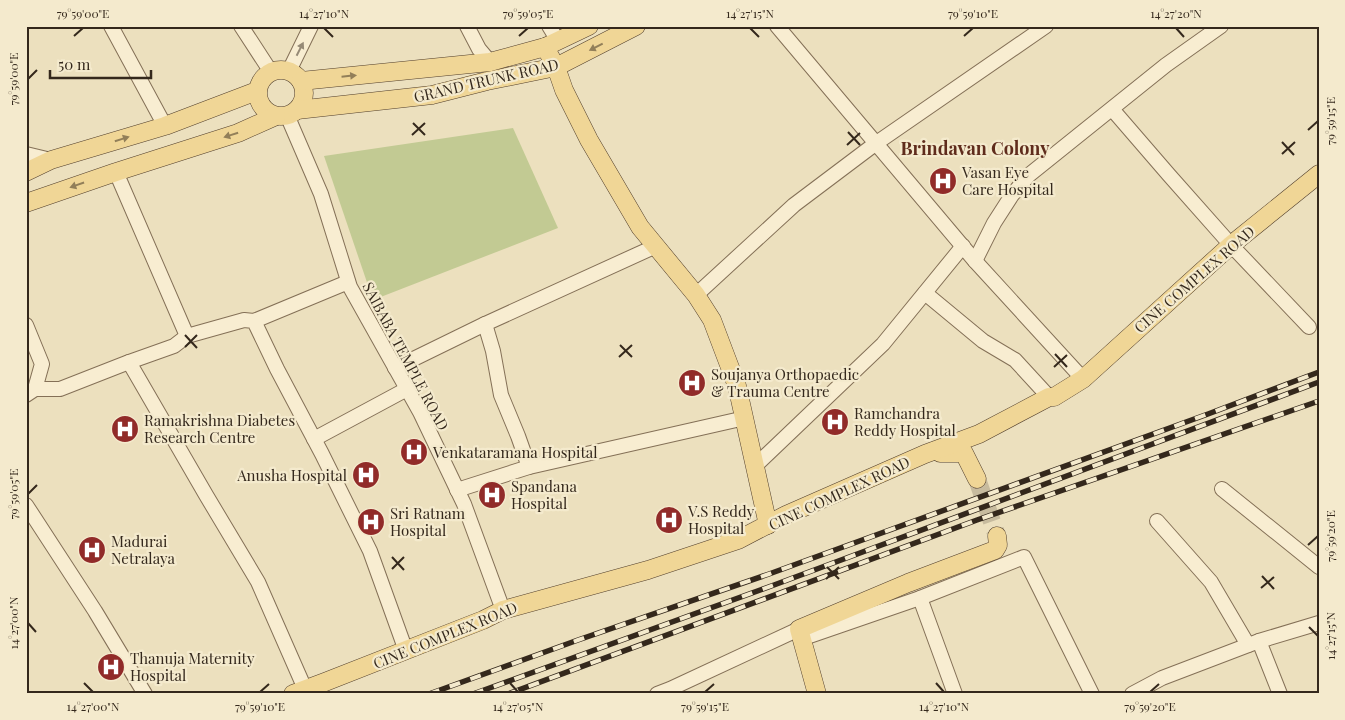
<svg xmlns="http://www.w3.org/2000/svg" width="1345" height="720" viewBox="0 0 1345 720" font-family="'Playfair Display',serif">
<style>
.green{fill:#c2ca93}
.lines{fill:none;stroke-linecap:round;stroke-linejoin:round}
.major-tunnel{stroke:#c7bb9e;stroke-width:18;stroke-dasharray:18 9;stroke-linecap:butt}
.minor-casing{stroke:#847057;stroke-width:16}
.major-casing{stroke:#513e2c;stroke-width:19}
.minor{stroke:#f8edd1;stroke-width:14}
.major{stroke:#f0d696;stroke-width:18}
.rail-casing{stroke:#34281c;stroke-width:5.5}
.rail{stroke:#f4eacd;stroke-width:4;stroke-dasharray:11;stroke-linecap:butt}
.oneway{fill:#927f59}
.oneway2{fill:#968a76}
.ticks{fill:none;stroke:#34281c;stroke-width:2}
.labels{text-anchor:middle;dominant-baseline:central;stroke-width:4.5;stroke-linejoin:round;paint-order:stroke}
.street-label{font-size:15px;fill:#34281c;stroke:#f4eacd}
.poi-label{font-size:15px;fill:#34281c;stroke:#f4eacd;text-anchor:start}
.quarter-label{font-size:18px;font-weight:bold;fill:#5f2c1c;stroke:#f4eacd}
.neatline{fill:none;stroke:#34281c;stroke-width:2}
.ticks-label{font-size:12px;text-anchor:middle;fill:#34281c}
</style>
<rect width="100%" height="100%" fill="#ece0be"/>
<polygon class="green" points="513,128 558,228 373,300 324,156"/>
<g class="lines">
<polyline class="major-tunnel" points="977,479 997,536"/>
<g class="minor-casing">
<g id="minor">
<polyline points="111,26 165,126"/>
<polyline points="241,26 271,72"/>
<polyline points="467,26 479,49 490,62"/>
<polyline points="549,26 558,41"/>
<polyline points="777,26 975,261 1083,379"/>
<polyline points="289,71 311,26"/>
<polyline points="1112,109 1169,175 1231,245 1309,327"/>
<polyline points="287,115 321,194 350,287 420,412 464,504 503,610"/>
<polyline points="26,154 51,160"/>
<polyline points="116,172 187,336"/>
<polyline points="975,261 994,223 1012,195 1029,175 1166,65 1221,26"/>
<polyline points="925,293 983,341 1015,360 1049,397"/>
<polyline points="696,295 794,205 875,144 1046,26"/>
<polyline points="254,321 348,282"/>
<polyline points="485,324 493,351 501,395 518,436 529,467"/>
<polyline points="26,325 42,364 35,389 26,395"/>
<polyline points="129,362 174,346 187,336 244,320 254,321 277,369 322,454 370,551 406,651"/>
<polyline points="395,368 485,324 656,246"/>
<polyline points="35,389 60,389 129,362 206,495 258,582 305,689"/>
<polyline points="314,439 407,389"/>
<polyline points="755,466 883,344 963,246"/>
<polyline points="1222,489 1319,567"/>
<polyline points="457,490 529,467 745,418"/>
<polyline points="26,505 95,611 145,694"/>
<polyline points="1157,521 1211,582 1248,645"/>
<polyline points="920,598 955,694"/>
<polyline points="801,639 920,598 1024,557 1092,694"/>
<polyline points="1259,641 1280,694"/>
<polyline points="657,694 670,689 799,629"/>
<polyline points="1132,694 1162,678 1259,641 1319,623"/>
</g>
</g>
<g class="major-casing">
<g id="major">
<polyline points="545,47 556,67 564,90 589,140 640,227 696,295 712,320 737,386 768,525"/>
<circle cx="281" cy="93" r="23"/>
<polyline points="301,81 490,62 545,47 589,26"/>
<polyline points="297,110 432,95 487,81 556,67 636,26"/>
<polyline points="26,172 51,160 165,126 257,91"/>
<polyline points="26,203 116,172 238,133 276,116"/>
<polyline points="940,453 964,453 977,479"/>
<polyline points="293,694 325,682 483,620 503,610 648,570 738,540 786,515 925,454 979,434 1049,397 1054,397 1083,379 1231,245 1319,174"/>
<polyline points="817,694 799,629 908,583 995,550 998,545 997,536"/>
</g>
</g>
<use href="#minor" class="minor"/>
<use href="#major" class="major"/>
<g class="rail-casing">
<g id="rail">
<polyline points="429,694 578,640 769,574 1208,414 1319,372"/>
<polyline points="473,694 774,585 1319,382"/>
<polyline points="508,694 977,520 1319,401"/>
</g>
</g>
<use href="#rail" class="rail"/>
</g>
<defs><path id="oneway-solid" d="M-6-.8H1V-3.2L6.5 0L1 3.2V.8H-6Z" transform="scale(1.25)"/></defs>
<g class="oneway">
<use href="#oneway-solid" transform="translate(596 47) rotate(153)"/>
<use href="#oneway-solid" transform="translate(349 76) rotate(-6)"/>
<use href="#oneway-solid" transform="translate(231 135) rotate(162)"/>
<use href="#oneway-solid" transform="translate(122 139) rotate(-17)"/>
<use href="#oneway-solid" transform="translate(77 185) rotate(161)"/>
</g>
<use class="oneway2" href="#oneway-solid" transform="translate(300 49) rotate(-63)"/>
<path class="ticks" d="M 324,28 L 333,37M 750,28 L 759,37M 1176,28 L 1184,37M 74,36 L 83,28M 519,36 L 528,28M 964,36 L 973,28M 28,79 L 37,70M 413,123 L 425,135M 1308,130 L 1318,121M 848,132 L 860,145M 412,135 L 425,123M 1282,142 L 1294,155M 847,145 L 860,133M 1282,154 L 1295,142M 185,335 L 197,348M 620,345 L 632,357M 185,347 L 197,335M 1055,354 L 1067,367M 619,357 L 632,345M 1054,367 L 1067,355M 28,494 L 37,485M 1308,545 L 1318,536M 392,557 L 404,570M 827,567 L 839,579M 392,569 L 404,557M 1262,576 L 1274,589M 826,579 L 839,567M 1261,588 L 1274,577M 28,623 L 36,632M 1309,627 L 1318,636M 84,683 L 93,692M 510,683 L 518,692M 936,683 L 944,692M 260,692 L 269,684M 705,692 L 714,684M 1150,692 L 1159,684"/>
<defs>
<g id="hospital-disc" transform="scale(1.4375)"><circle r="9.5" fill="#912b29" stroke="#f4eacd"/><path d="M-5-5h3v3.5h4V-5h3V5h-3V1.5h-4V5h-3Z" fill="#fff"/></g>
</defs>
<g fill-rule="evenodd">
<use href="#hospital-disc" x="943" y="181"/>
<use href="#hospital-disc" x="692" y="383"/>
<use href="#hospital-disc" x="835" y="422"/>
<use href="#hospital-disc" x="125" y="429"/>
<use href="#hospital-disc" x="414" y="452"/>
<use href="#hospital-disc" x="366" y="475"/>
<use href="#hospital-disc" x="492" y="495"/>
<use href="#hospital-disc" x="669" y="520"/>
<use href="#hospital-disc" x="371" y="522"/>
<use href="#hospital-disc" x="92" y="550"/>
<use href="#hospital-disc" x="111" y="667"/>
</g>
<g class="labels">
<g class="street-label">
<text transform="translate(486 80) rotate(-13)">GRAND TRUNK ROAD</text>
<text transform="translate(1194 279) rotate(-41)">CINE COMPLEX ROAD</text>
<text transform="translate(406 356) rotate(62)">SAIBABA TEMPLE ROAD</text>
<text transform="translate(839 493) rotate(-25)">CINE COMPLEX ROAD</text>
<text transform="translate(445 635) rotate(-22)">CINE COMPLEX ROAD</text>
</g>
<g class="poi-label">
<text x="962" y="172">Vasan Eye<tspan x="962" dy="17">Care Hospital</tspan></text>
<text x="711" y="374">Soujanya Orthopaedic<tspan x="711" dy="17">&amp; Trauma Centre</tspan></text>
<text x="854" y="413">Ramchandra<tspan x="854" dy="17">Reddy Hospital</tspan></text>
<text x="144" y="420">Ramakrishna Diabetes<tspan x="144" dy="17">Research Centre</tspan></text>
<text x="433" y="452">Venkataramana Hospital</text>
<text x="347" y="475" text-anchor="end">Anusha Hospital</text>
<text x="511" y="486">Spandana<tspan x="511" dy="17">Hospital</tspan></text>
<text x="688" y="511">V.S Reddy<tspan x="688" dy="17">Hospital</tspan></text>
<text x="390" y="513">Sri Ratnam<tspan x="390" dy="17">Hospital</tspan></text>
<text x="111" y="541">Madurai<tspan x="111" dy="17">Netralaya</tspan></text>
<text x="130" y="658">Thanuja Maternity<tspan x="130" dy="17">Hospital</tspan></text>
</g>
<g class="quarter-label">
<text x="975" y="148">Brindavan Colony</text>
</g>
</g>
<rect width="1345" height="720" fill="none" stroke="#f4eacd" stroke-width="55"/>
<path d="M50 70v8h101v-8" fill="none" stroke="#34281c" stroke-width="2.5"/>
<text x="58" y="70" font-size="15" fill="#34281c" stroke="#f4eacd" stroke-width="4" paint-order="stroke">50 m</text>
<rect x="28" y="28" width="1290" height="664" class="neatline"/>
<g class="ticks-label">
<text x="83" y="18">79°59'00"E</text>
<text x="324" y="18">14°27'10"N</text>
<text x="528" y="18">79°59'05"E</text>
<text x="750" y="18">14°27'15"N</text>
<text x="973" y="18">79°59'10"E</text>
<text x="1176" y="18">14°27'20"N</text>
<text transform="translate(14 79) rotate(-90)" y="4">79°59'00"E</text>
<text transform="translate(1331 121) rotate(-90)" y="4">79°59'15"E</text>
<text transform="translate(14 494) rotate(-90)" y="4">79°59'05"E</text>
<text transform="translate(1331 536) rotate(-90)" y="4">79°59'20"E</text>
<text transform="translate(14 623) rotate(-90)" y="4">14°27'00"N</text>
<text transform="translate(1331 636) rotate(-90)" y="4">14°27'15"N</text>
<text x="93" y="711">14°27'00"N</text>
<text x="260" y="711">79°59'10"E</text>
<text x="518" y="711">14°27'05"N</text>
<text x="705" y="711">79°59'15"E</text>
<text x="944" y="711">14°27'10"N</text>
<text x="1150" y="711">79°59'20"E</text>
</g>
</svg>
